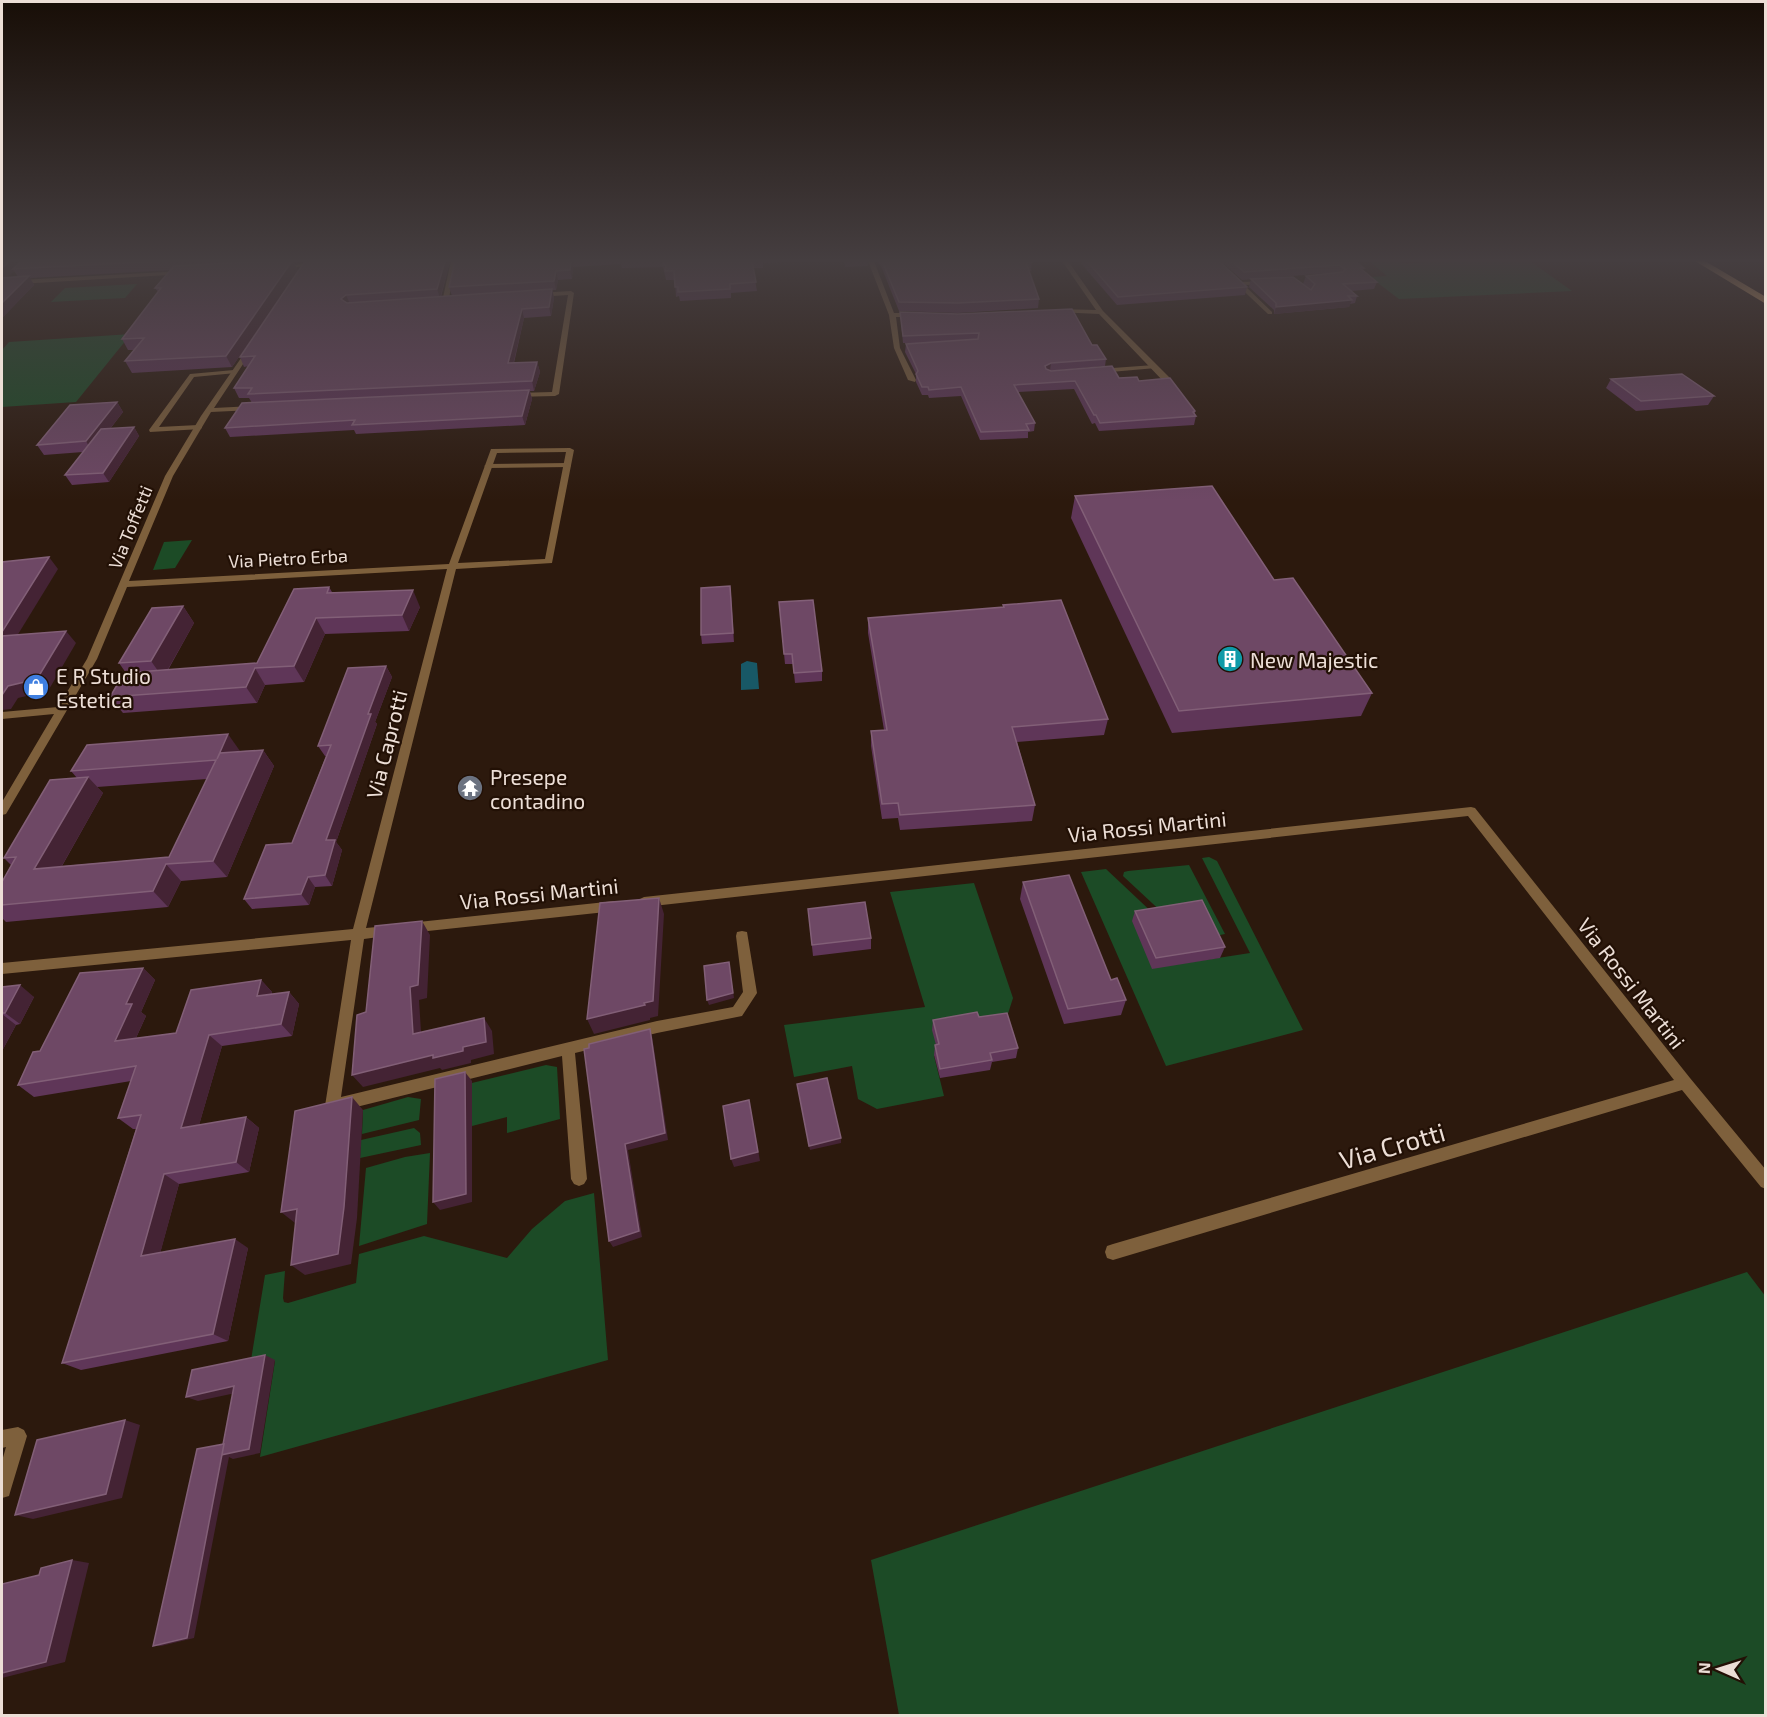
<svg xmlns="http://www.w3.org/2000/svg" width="1767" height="1717" viewBox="0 0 1767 1717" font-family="'Exo 2',sans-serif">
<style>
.green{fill:#1c4b26}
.water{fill:#185866}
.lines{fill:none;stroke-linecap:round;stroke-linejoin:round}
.lane{fill:#7e603c;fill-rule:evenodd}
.street{fill:#7e603c;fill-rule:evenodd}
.highway{fill:#fdc077;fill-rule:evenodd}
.wall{fill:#5f3658;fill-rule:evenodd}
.shaded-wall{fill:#442334}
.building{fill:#6e4865;stroke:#825f77;stroke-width:1.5}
.labels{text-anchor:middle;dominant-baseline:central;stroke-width:4.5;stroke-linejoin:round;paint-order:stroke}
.far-street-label{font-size:18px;fill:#ecded6;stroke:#221005}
.poi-label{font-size:21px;fill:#ecded6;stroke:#221005;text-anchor:start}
.street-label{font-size:21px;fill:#ecded6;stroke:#221005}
.near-street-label{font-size:26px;fill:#ecded6;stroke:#221005}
</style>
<rect width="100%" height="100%" fill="#2c190d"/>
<g class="green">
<polygon points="1400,261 1404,264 1435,261 1530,261 1572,291 1399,299 1370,277 1387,276 1370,262"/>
<polygon points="137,284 125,298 51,302 65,288"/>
<polygon points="131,334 76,402 2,407 2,350 9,342"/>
<polygon points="192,540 175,568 153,570 164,542"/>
<polygon points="1209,857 1217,861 1303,1030 1166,1066 1081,872 1106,869 1157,917 1153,968 1250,953 1202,858"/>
<polygon points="1189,865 1225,934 1210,937 1166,916 1123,876 1124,872 1128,871"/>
<polygon points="974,883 1013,998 1005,1023 934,1056 944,1096 877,1109 858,1099 852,1066 794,1077 784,1025 925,1007 890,892"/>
<polygon points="546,1065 557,1067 560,1119 507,1133 507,1117 472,1126 447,1089"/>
<polygon points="408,1097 421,1099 419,1120 362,1134 363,1110"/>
<polygon points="414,1128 420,1133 421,1145 360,1158 361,1140"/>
<polygon points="430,1153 427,1224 359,1246 366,1168 405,1157"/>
<polygon points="594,1193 608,1360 260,1457 275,1361 250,1366 265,1275 285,1271 283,1298 284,1302 288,1303 356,1283 359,1254 424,1236 507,1258 532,1229 565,1201"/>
<polygon points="1747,1272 1766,1297 1765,1715 899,1715 871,1560"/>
</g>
<polygon class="water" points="747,661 757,663 759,689 741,690 741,664"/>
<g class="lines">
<g class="lane">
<polygon points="1154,365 1156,366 1156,368 1099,373 1096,371 1099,369"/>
<polygon points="234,370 237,372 236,373 194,377 159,427 198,425 202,427 201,429 150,432 149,430 190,374"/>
<polygon points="567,463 571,465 570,467 488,468 484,466 488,464"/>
</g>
<g class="street">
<polygon points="328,261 350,261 281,269 278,267"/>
<polygon points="451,261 457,261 448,302 445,304 442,302"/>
<polygon points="868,261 874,261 894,313 915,313 918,315 915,317 896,317 900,348 916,380 915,382 908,380 894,348 889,315"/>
<polygon points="1062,261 1068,261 1103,311 1170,378 1170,382 1164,382 1099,314 1056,312 1055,311 1058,309 1096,310"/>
<polygon points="1212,261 1218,261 1241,282 1269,281 1267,284 1244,285 1272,312 1272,314 1268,314"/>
<polygon points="183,271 185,274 2,285 2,281"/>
<polygon points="571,291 574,293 559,394 555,396 513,397 513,393 516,393 552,392 568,295 538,297 535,295 538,293"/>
<path d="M 250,347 L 253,349 L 214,408 L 253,406 L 257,408 L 253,410 L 211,412 L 173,476 L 129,581 L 449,564 L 491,449 L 570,448 L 574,450 L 552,563 L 456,569 L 366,928 L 388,926 L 393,927 L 394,931 L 393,935 L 364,939 L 341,1097 L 657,1021 L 733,1007 L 743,992 L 736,936 L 737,932 L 742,931 L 747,932 L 757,993 L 742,1016 L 657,1033 L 575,1053 L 587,1179 L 584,1184 L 579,1186 L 574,1184 L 571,1179 L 562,1056 L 332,1113 L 327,1111 L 325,1106 L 351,940 L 2,974 L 2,963 L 353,929 L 447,569 L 127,587 L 97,659 L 6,814 L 2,815 L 2,802 L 54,714 L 2,719 L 2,712 L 58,707 L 87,659 L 165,476 L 201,416 L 248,348 ZM 566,452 L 545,559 L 458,563 L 497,453 Z"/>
<polygon points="1471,807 1475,808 1690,1078 1766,1170 1766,1189 1761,1187 1682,1090 1113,1260 1107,1258 1105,1252 1107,1246 1113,1244 1674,1080 1468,816 644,907 640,905 638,902 640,899 644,897"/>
<polygon points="615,901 619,902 621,906 619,910 615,911 409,933 405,932 403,928 405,924 409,923"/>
<polygon points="18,1427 24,1430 27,1436 11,1489 9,1496 2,1498 2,1461 6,1447 2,1448 2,1430"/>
</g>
<polygon class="highway" points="1695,261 1705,261 1766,297 1766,304"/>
</g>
<g class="wall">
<path d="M 2,261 L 304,261 L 294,263 L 298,271 L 232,367 L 132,373 L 125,361 L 134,350 L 128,350 L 122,339 L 158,292 L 155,288 L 171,270 L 30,278 L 34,285 L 2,318 ZM 14,271 L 18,277 L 6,278 L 13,272 Z"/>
<polygon points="305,261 450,261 441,297 452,296 449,287 455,261 821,261 763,263 763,268 753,268 757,291 731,293 731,298 680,301 679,296 676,297 675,280 666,280 663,267 622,268 621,264 573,267 572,279 558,280 556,290 552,290 554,298 551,316 524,318 514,363 537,362 540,372 534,391 530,391 532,399 525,425 356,434 354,430 230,437 225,428 252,403 249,398 239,398 234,388 249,366 244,367 240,357"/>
<polygon points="844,261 868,261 868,266 845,267"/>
<polygon points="876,261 1048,261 1032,262 1031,271 1029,271 1039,299 1038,308 958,313 899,311 881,266"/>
<polygon points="1079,261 1219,261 1247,287 1245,295 1117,305"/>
<polygon points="1221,261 1379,261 1357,262 1364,268 1363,270 1377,282 1374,289 1351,291 1357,296 1355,303 1350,304 1349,307 1274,314 1274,310 1249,287 1251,279 1303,284 1306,276 1329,273 1242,280"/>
<polygon points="900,312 1092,345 1106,359 1105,366 1050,371 1139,381 1195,411 1195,414 1196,416 1194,425 1099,431 1095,423 1092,424 1074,389 1018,392 1035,423 1034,431 1028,432 1028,438 980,440 961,396 929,398 928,395 922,395 916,382 916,374 905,352 906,344 923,343 903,343"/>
<polygon points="1611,379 1714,396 1708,405 1636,411 1606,388"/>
<polygon points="117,402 123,412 110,429 134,427 139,436 109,482 72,485 65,475 83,452 44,455 37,445"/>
<polygon points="1075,496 1274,580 1372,693 1361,716 1172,733 1071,518"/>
<polygon points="329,587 332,592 420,607 409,631 325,634 304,682 265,685 257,703 123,713 110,697 126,673 119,663 183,606 194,623 168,670 257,663"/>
<polygon points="731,595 734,642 702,644 701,635"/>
<polygon points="779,602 822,671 822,681 795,683 793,664 785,664"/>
<polygon points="1003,605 1108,719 1104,735 1017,742 1035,805 1032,821 900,830 898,818 882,819 871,746 871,731 884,730 868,633 868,618 1003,608"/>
<polygon points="386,666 392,677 375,722 377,724 336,842 342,850 332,886 315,887 309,905 252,909 244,899 292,843 326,756 325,756 318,746"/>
<path d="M 263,750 L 274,766 L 227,877 L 181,881 L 168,907 L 6,922 L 2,918 L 2,882 L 11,865 L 4,858 L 77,778 L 71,771 L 240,751 ZM 207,779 L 169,857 L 62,866 L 103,793 L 97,787 Z"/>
<polygon points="1023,882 1111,980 1126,1000 1121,1015 1064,1024 1020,899"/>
<polygon points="808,909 871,938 871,949 813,956"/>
<polygon points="1135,911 1225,947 1220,958 1152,969 1132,921"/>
<polygon points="143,968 155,980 141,1012 146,1016 136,1038 176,1033 261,980 272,992 272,994 289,992 299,1004 292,1036 222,1046 199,1125 246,1117 259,1128 249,1172 179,1184 160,1253 248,1248 228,1341 81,1370 62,1363 136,1129 133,1129 118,1118 131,1081 34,1097 18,1085 40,1051"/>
<polygon points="2,987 34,997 20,1024 16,1025 2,1051"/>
<polygon points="979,1017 1018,1048 1016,1058 992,1062 990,1070 940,1078 934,1055 935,1045 936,1045 932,1030 933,1020"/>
</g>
<g class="shaded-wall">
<polygon points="10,261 25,261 13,269 14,271 5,279 2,279 2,268"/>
<polygon points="291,261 304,261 294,263 298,271 232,367 226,356"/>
<polygon points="445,261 450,261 440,298 437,289"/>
<polygon points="571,261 573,267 572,279 570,270"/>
<polygon points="556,271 558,280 556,290 554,281"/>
<polygon points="29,276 34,285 2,318 2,303"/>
<polygon points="552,289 554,298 551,316 549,307"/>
<polygon points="346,295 350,304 345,309 341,299"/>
<polygon points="1352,300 1349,307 1274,314 1276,307"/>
<polygon points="522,309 524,318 511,373 508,363"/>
<polygon points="537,362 540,372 534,391 532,381"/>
<polygon points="1051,363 1050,371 1044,374 1045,366"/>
<polygon points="529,390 532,399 525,425 522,416"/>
<polygon points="117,402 123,412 92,452 86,441"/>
<polygon points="134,427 139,436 109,482 103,473"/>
<polygon points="49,557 58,569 9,649 2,640 2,632"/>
<polygon points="730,586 731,595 734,642 733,633"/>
<polygon points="413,590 420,607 409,631 402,615"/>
<polygon points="183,606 194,623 163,678 151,661"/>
<polygon points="316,618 325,634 304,682 294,666"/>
<polygon points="66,631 76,643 48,691 18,698 11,709 2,710 2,695 8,686"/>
<polygon points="386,666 392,677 375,722 377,724 336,842 342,850 332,886 325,875 326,840 368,714"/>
<polygon points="255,668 265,685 257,703 246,687"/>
<polygon points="228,734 240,751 217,759"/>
<polygon points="263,750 274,766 227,877 213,861"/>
<polygon points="88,777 103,793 51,885 34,869"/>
<polygon points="166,864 181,881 168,907 153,891"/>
<polygon points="308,877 315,887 309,905 301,894"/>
<polygon points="659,898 664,914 658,1016 650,1018 650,1020 594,1034 587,1019 644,1003"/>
<polygon points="422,921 430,935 427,998 419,1000 422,1047 413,1034 410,987"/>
<polygon points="729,962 734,998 709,1005 707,1000"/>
<polygon points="143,968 155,980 141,1012 146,1016 129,1053 115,1041 126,1004"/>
<polygon points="261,980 272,992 268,1008 257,996"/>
<polygon points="20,985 34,997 20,1024 5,1013"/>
<polygon points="289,992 299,1004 292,1036 281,1024"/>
<polygon points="2,1014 16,1025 2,1051"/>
<polygon points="484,1018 492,1031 494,1054 471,1060 471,1063 442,1070 440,1068 363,1087 352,1075 463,1047"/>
<polygon points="650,1029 652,1036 668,1140 628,1150 642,1237 613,1247 609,1241 625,1144"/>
<polygon points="209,1035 222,1046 195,1139 181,1128"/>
<polygon points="465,1072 472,1081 472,1202 440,1210 433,1202"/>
<polygon points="352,1097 363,1110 357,1218 351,1264 305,1275 291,1265"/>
<polygon points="749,1100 760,1161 734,1167 731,1159"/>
<polygon points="246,1117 259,1128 249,1172 236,1162"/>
<polygon points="841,1138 841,1143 810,1150 809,1146"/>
<polygon points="164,1174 179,1184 157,1265 141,1256"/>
<polygon points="297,1209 311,1220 295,1223 281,1212"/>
<polygon points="235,1239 248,1248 228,1341 213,1334"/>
<polygon points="265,1355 275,1360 260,1453 233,1459 229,1457 194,1638 161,1646 153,1646 224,1444"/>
<polygon points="234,1386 245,1391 198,1401 186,1397"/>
<polygon points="125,1420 140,1425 122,1498 33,1519 15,1515"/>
<polygon points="72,1560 89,1563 65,1662 2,1678 2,1673"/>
</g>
<g class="building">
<polygon points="2,261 10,261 2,268"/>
<polygon points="22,261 163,261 13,269"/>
<polygon points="273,261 292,261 226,356 125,361 144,338 122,339 161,288 155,288 174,266"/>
<polygon points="305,261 445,261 437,289 346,295 341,299 347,303 552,289 549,307 522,309 508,363 537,362 532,381 248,394 252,388 234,388 255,356 240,357"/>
<polygon points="455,261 571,261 570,270 556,271 554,281 449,287"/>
<polygon points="665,261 752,261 756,282 730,284 730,289 678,292 678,287 675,287 674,271 665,271 666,265 663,265"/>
<polygon points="882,261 1031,261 1032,262 1026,262 1039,299 958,303 899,302"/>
<polygon points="1087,261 1219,261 1247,287 1118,297"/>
<polygon points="1231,261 1355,261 1364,268 1360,268 1377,282 1343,284 1357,296 1348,296 1352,300 1276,307 1276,303 1251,279 1293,277 1311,290 1315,284 1306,276 1343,272 1345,269 1339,265 1244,272"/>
<polygon points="29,276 2,303 2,278"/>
<polygon points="1072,309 1092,345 1097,345 1106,359 1051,363 1045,366 1046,369 1051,371 1112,366 1119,378 1137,377 1139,381 1170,378 1195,411 1193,412 1196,416 1100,423 1096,415 1094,415 1075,381 1014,385 1035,423 1026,424 1029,430 981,432 961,387 929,390 928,387 922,387 916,374 918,371 906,344 978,339 979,333 903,336 900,312 958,314"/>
<polygon points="1682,374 1714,396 1641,401 1611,379"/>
<polygon points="529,390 522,416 352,425 355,420 225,428 242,403"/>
<polygon points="117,402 86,441 37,445 70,405"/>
<polygon points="134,427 103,473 65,475 101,429"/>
<polygon points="1212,486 1274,580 1293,578 1372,693 1179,711 1075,496"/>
<polygon points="49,557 2,632 2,562"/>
<polygon points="730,586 733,633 701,635 701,588"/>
<polygon points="329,587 327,593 413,590 402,615 316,618 294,666 255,668 246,687 110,697 124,673 257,663 294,589"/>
<polygon points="813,600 822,671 794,673 792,654 784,654 779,602"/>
<polygon points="1061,600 1108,719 1012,727 1035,805 900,815 898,803 882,804 871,731 887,730 868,618 1004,607 1003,605"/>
<polygon points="183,606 151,661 119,663 152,608"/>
<polygon points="66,631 37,679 8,686 2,695 2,636"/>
<polygon points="386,666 368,714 371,714 326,840 335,840 325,875 308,877 301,894 244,899 266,845 292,843 331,745 318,746 348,668"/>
<polygon points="228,734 217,759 220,753 263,750 213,861 166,864 153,891 2,905 2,882 16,857 4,858 50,780 88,777 34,869 169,857 216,760 71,771 87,745"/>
<polygon points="1069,875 1111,980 1117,978 1126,1000 1068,1009 1023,882"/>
<polygon points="659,898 653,1001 644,1003 645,1005 587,1019 600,903"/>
<polygon points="1202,900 1225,947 1156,958 1135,911"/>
<polygon points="865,902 871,938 812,945 808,909"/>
<polygon points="422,921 418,985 410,987 413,1034 484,1018 486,1042 463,1047 463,1051 433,1058 433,1055 352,1075 357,1015 366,1012 375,926"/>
<polygon points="729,962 733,993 707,1000 704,966"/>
<polygon points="143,968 126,1004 132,1004 115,1041 176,1033 191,990 261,980 257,996 289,992 281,1024 209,1035 181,1128 246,1117 236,1162 164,1174 141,1256 235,1239 213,1334 62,1363 141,1115 118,1118 136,1066 18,1085 33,1052 40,1051 80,973"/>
<polygon points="20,985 5,1013 2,1013 2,987"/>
<polygon points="977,1012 979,1017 1007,1013 1018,1048 990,1053 992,1060 940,1069 935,1045 939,1044 933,1020"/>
<polygon points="650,1029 665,1133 625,1144 639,1231 609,1241 584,1049 589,1048 589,1044"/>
<polygon points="465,1072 466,1194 433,1202 435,1079"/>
<polygon points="827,1078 841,1138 809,1146 797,1084"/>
<polygon points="352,1097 344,1207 338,1254 291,1265 297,1209 281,1212 295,1111"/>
<polygon points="749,1100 758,1152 731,1159 723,1106"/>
<polygon points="265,1355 249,1449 221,1455 234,1386 186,1397 192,1370"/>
<polygon points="125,1420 106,1494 15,1515 37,1440"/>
<polygon points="224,1444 187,1638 153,1646 197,1449"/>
<polygon points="72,1560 46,1662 2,1673 2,1584 39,1575 41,1568"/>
</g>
<linearGradient id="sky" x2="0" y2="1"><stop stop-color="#180e07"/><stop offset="0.52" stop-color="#453e40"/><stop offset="1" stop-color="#453e40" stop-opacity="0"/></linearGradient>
<rect width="1767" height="501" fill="url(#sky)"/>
<defs>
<g id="building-disc" transform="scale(1.35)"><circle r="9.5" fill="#0f9aa8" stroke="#221005"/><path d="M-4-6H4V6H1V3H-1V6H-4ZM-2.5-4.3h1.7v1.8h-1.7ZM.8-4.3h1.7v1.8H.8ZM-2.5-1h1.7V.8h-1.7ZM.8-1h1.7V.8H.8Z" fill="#fff"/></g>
<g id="shop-disc" transform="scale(1.35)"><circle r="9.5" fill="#3f7fe0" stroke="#221005"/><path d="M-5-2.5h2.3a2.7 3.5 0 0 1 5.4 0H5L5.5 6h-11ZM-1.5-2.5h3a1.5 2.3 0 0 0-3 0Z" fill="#fff"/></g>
<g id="temple-disc" transform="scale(1.35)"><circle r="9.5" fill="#6b7280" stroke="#221005"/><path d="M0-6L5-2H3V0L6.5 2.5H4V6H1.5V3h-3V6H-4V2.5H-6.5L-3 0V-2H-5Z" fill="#fff"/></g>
</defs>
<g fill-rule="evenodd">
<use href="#building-disc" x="1230" y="659"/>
<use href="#shop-disc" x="36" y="687"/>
<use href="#temple-disc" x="470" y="788"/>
</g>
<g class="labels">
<g class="far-street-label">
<text transform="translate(130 527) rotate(-68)">Via Toffetti</text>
<text transform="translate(288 558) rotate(-3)">Via Pietro Erba</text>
</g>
<g class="poi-label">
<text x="1250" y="659">New Majestic</text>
<text x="56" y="675">E R Studio<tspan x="56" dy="24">Estetica</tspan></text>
<text x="490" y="776">Presepe<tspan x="490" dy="24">contadino</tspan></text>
</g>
<g class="street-label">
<text transform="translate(386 744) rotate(-76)">Via Caprotti</text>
<text transform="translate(1147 826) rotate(-6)">Via Rossi Martini</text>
<text transform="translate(539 893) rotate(-6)">Via Rossi Martini</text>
<text transform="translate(1632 983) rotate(52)">Via Rossi Martini</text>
</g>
<g class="near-street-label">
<text transform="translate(1392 1145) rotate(-16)">Via Crotti</text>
</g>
</g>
<rect width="1767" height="1717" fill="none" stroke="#ecded6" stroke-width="6"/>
<g transform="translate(1719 1669) rotate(273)" stroke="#221005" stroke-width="4.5" paint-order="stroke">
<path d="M0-4.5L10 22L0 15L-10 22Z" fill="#ecded6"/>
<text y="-9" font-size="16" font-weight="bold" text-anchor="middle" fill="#ecded6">N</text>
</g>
</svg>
